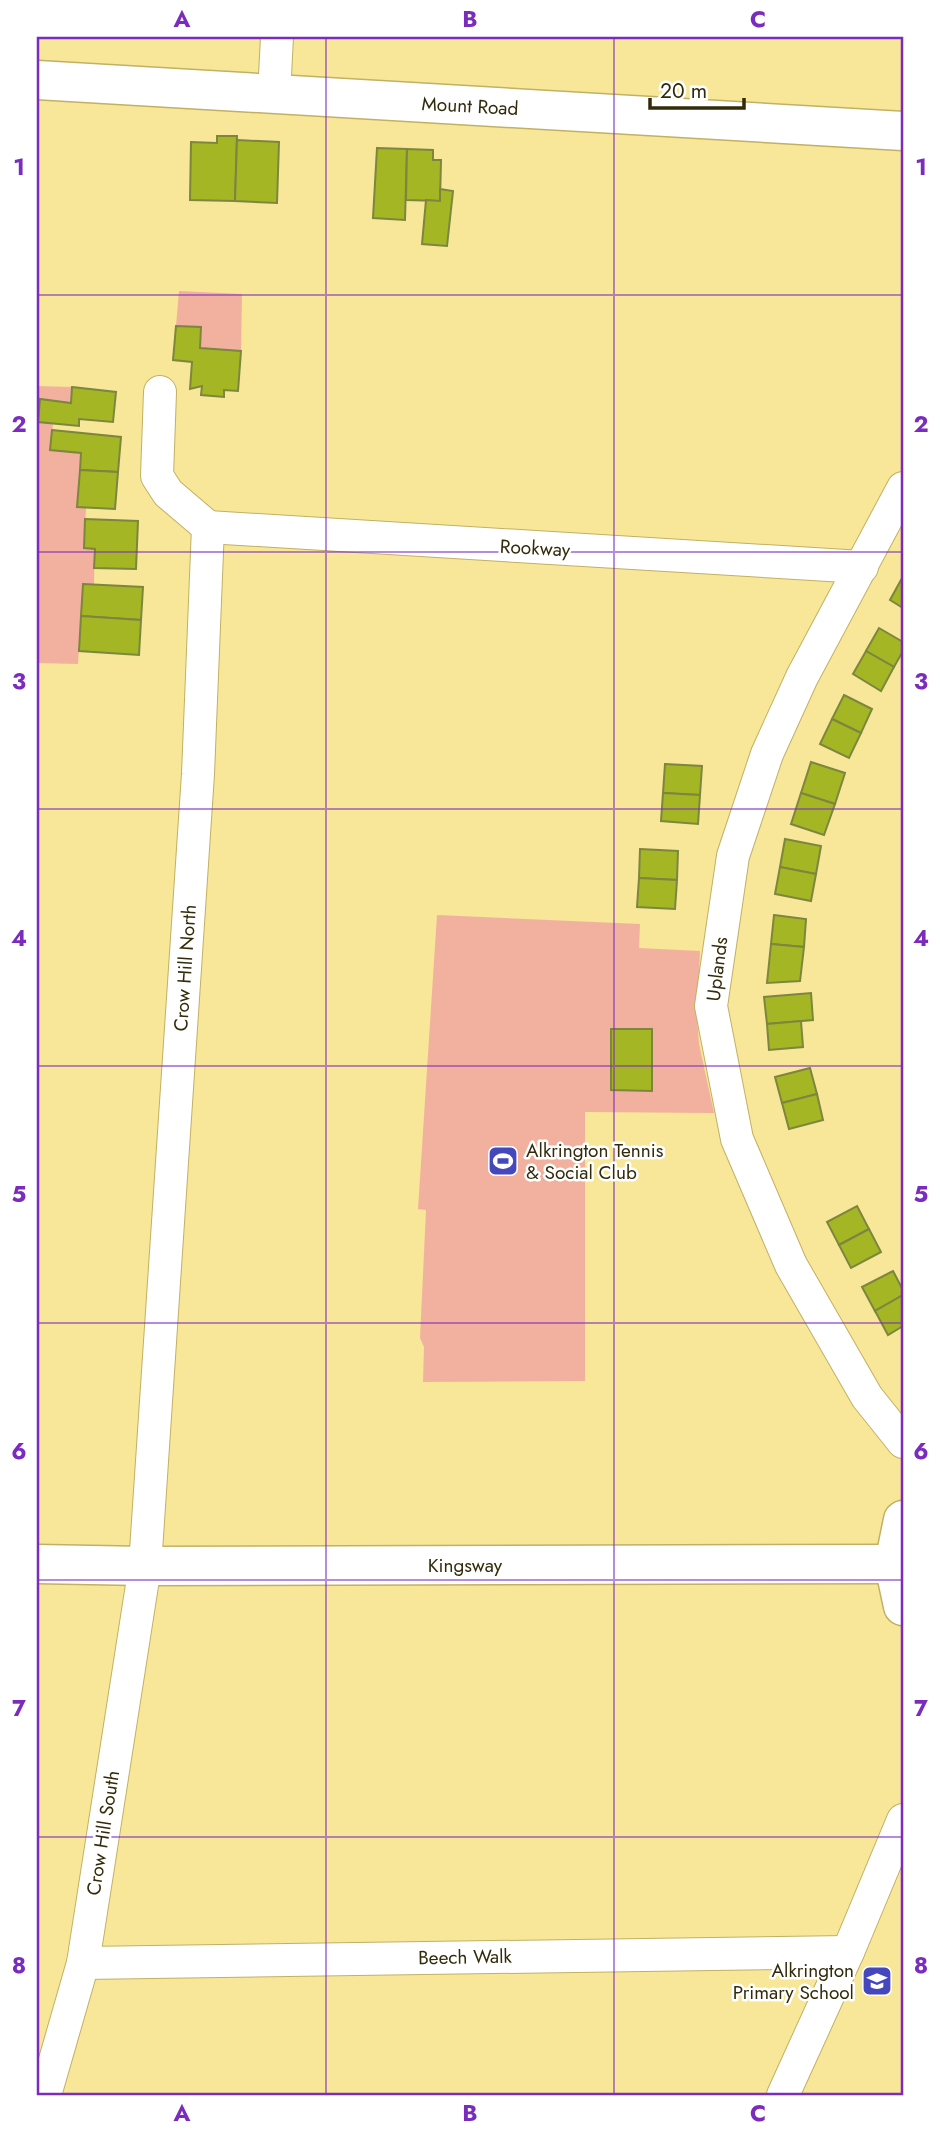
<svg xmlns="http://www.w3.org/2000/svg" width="940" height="2132" viewBox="0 0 940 2132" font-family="Jost,sans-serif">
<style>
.green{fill:#f2b19f}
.building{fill:#a5b625;stroke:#7c863e;stroke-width:2}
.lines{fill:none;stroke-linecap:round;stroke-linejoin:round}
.street-casing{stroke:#c2b065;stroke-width:34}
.secondary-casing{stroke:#c2b065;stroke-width:41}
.street{stroke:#fff;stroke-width:32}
.secondary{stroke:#fff;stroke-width:38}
.grid{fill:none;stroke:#7b2cbf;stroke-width:2;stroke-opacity:0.55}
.labels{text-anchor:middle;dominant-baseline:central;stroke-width:5;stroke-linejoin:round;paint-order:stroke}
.street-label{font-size:19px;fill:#322b0b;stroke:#fff}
.poi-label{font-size:19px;fill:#322b0b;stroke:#fff;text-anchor:start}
.neatline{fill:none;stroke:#7b2cbf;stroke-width:2.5}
.grid-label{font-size:23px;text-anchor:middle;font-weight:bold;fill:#7b2cbf}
</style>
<rect width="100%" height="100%" fill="#f8e699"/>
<g class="green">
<polygon points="179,291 242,294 241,351 200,348 201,327 176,326"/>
<polygon points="37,386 72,387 71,403 40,400 38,422 53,423 51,450 81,453 77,507 86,508 84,548 95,549 94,584 83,584 78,664 37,663"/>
<polygon points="437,915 640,924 639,948 700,951 697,1016 699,1044 714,1113 585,1112 585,1381 423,1382 424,1347 420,1338 426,1210 418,1209"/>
</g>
<g class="building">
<polygon points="217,136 237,136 235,201 190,200 191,142 217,143"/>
<polygon points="237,140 279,142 277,203 235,201"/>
<polygon points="377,148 407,149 405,220 373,218"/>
<polygon points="407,149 433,150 433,160 441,160 440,201 406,200"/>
<polygon points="440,189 453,191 447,246 422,244 426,200 440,201"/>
<polygon points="176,326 201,327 200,348 241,351 238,391 224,390 224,397 201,395 202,386 190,389 192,362 173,360"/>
<polygon points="72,387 116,392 113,422 79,419 79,426 38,422 40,399 71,403"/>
<polygon points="52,430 121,437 118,472 80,470 81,453 50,450"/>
<polygon points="80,470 118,472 115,509 77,507"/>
<polygon points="85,519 138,521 136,569 94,568 95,549 84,548"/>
<polygon points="901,580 903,582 903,608 890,600"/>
<polygon points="83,584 143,587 141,620 81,616"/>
<polygon points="81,616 141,620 139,655 79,651"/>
<polygon points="879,628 903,642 903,651 894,667 866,651"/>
<polygon points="866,651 894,667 881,691 853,674"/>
<polygon points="844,695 872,709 861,733 832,719"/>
<polygon points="832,719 861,733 849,758 820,744"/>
<polygon points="811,762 845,773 835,804 801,793"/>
<polygon points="665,764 702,766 700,795 663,793"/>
<polygon points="663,793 700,795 698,824 661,821"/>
<polygon points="801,793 835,804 824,835 791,824"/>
<polygon points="785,839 821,846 816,874 780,867"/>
<polygon points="640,849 678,851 677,880 639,878"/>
<polygon points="780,867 816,874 811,901 775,894"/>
<polygon points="639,878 677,880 675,909 637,907"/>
<polygon points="774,915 806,919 804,947 771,944"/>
<polygon points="771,944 804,947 800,981 767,983"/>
<polygon points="811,993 813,1020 767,1024 764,997"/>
<polygon points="801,1021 803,1047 769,1050 767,1024"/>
<polygon points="611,1029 652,1029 652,1091 611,1090"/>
<polygon points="810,1068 817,1094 782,1103 775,1077"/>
<polygon points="817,1094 823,1120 789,1129 782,1103"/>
<polygon points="857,1206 869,1229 839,1245 827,1222"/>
<polygon points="869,1229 881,1252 851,1268 839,1245"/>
<polygon points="893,1271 903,1290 903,1295 875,1311 862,1287"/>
<polygon points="903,1295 903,1326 888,1335 875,1311"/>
</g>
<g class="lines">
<g class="street-casing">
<g id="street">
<polyline points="274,95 277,37"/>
<polyline points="160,392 157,476 168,493 208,527"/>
<polyline points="903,488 802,677 767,754 733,856 711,1006 737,1139 791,1265 867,1397 903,1442"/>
<polyline points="208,527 862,567"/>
<polyline points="83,1963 848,1952"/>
<polyline points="45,2095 83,1963 145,1566 198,774 208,527"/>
<polyline points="783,2095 848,1952 903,1820"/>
</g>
</g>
<g class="secondary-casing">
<g id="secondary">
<polyline points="37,80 903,131"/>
<polyline points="903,1520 894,1564 903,1606"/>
<polyline points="37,1564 145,1566 894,1564"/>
</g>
</g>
<use href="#street" class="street"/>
<use href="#secondary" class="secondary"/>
</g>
<path class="grid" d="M 326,37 L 326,2095M 614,37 L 614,2095M 37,295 L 903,295M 37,552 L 903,552M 37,809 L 903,809M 37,1066 L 903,1066M 37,1323 L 903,1323M 37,1580 L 903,1580M 37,1837 L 903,1837"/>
<defs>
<g id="stadium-square" transform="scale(1.575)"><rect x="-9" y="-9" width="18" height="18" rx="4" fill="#4547bd" stroke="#fff"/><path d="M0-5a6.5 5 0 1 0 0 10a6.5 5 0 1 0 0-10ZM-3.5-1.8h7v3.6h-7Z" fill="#fff"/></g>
<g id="school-square" transform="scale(1.575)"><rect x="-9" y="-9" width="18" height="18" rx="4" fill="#4547bd" stroke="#fff"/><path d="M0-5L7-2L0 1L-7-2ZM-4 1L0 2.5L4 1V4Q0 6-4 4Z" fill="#fff"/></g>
</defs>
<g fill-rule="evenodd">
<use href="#stadium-square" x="503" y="1161"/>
<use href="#school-square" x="877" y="1981"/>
</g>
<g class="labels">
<g class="street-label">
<text transform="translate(470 106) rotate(3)">Mount Road</text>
<text transform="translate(535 548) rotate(3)">Rookway</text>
<text transform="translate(185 968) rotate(-86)">Crow Hill North</text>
<text transform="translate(717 969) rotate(-83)">Uplands</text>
<text x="465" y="1565">Kingsway</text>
<text transform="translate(103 1833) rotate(-81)">Crow Hill South</text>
<text transform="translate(465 1957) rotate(-1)">Beech Walk</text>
</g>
<g class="poi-label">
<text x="526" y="1150">Alkrington Tennis<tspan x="526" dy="22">&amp; Social Club</tspan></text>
<text x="854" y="1970" text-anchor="end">Alkrington<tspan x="854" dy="22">Primary School</tspan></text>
</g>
</g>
<rect width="940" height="2132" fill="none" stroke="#ffffff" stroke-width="77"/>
<path d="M650 98v10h94v-10" fill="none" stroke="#322b0b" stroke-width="3.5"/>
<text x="660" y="98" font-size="21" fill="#322b0b" stroke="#ffffff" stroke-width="5" paint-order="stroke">20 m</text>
<rect x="38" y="38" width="864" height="2056" class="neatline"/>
<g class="grid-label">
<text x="182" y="27">A</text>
<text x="470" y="27">B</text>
<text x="758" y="27">C</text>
<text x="19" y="175">1</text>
<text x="921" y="175">1</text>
<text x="19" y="432">2</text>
<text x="921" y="432">2</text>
<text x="19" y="689">3</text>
<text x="921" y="689">3</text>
<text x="19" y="946">4</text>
<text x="921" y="946">4</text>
<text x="19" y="1202">5</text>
<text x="921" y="1202">5</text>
<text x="19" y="1459">6</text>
<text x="921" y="1459">6</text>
<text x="19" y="1716">7</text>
<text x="921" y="1716">7</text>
<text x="19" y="1973">8</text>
<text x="921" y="1973">8</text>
<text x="182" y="2121">A</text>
<text x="470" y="2121">B</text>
<text x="758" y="2121">C</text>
</g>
</svg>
